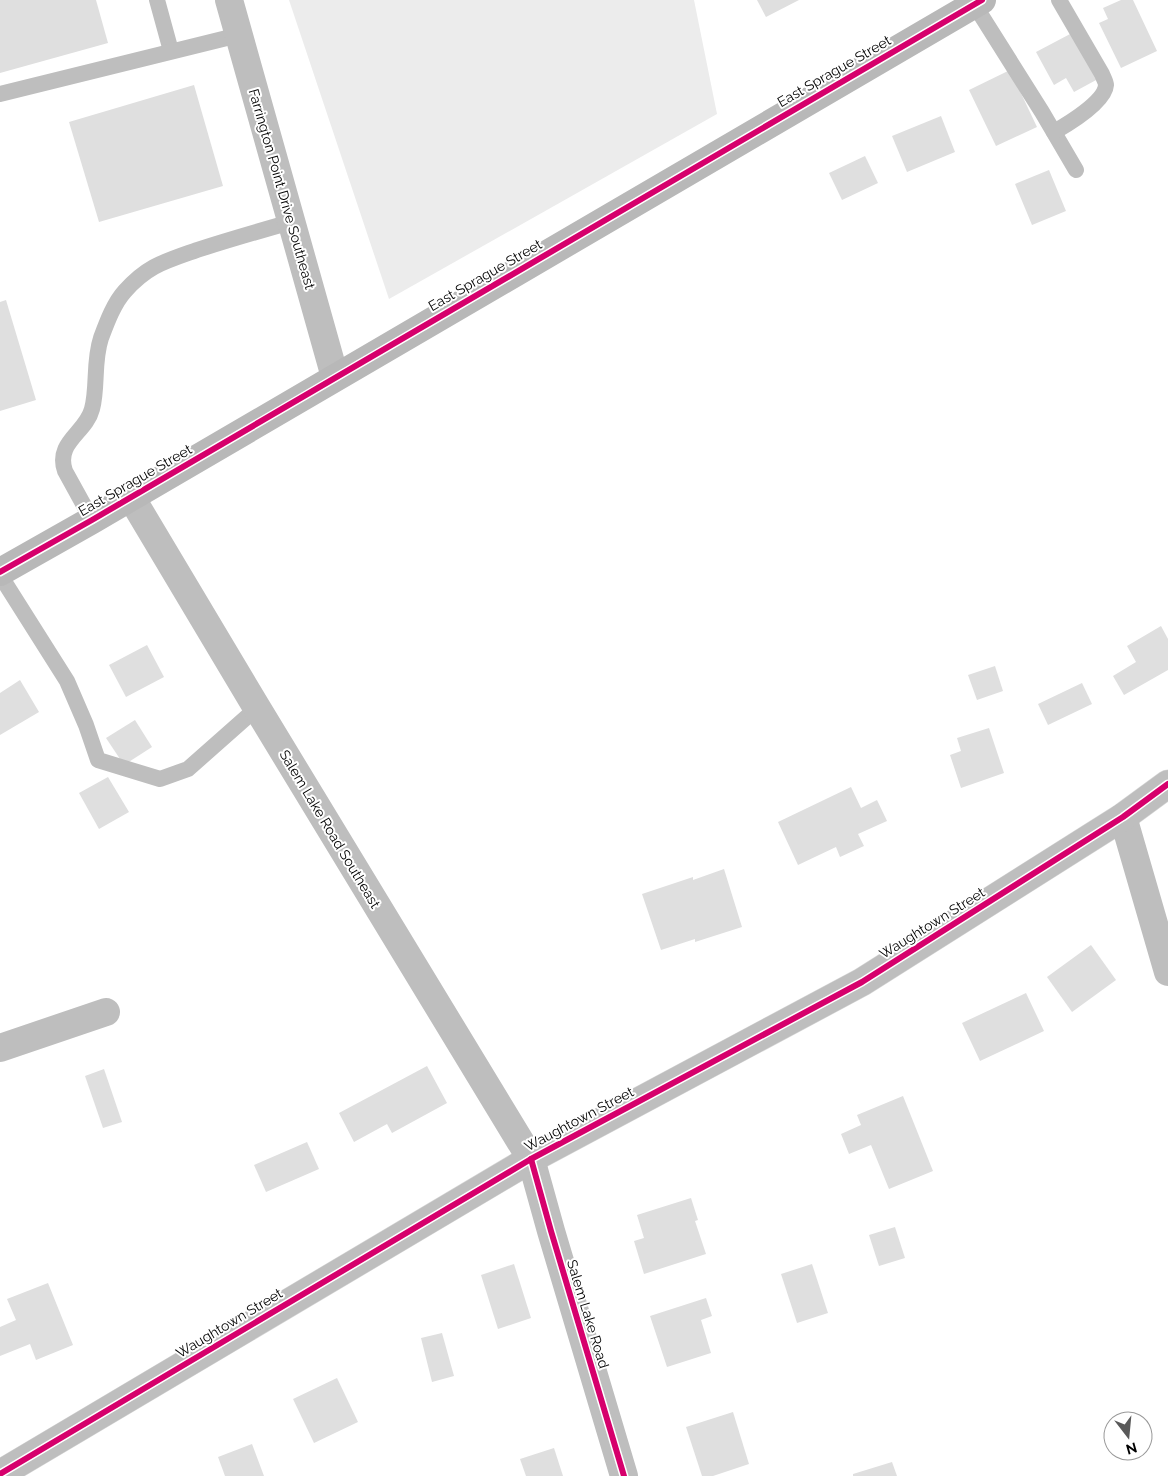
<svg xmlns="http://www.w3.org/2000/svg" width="1168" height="1476" viewBox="0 0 1168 1476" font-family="Raleway,sans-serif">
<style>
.green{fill:#ececec}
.building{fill:#dfdfdf}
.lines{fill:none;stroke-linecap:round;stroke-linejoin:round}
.primary-casing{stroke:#dbdbdb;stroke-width:29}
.lane{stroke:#bebebe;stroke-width:16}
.street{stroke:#bebebe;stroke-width:28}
.secondary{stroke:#b8b8b8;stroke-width:28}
.primary{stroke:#bebebe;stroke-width:28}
.cycleway-casing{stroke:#fff;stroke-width:9}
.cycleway{stroke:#d6006c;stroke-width:6}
.labels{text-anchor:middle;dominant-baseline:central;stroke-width:4;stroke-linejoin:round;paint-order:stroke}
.street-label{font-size:14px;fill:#000;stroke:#fff}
</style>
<rect width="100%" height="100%" fill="#fff"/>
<polygon class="green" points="289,0 694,0 717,114 389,299"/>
<g class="building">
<polygon points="0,0 96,0 108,43 0,73"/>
<polygon points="757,0 799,0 766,17"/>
<polygon points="1121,0 1133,0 1157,51 1121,68 1099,23 1108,19 1103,8"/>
<polygon points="1072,33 1098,79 1074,92 1066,78 1054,85 1036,52"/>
<polygon points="1010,70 1037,127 996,146 969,90"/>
<polygon points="194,85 223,186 99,222 69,122"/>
<polygon points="941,116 955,152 907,172 892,136"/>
<polygon points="865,156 878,183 842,200 829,173"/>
<polygon points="1049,170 1066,211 1032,225 1015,184"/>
<polygon points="6,300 36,400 0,411 0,302"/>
<polygon points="1161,626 1168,639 1168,670 1124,695 1113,676 1136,662 1127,646"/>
<polygon points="147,645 164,677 126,697 109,665"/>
<polygon points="995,666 1003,691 977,700 968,675"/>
<polygon points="20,680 39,712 0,735 0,693"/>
<polygon points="1082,683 1092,704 1048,725 1038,704"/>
<polygon points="135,720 152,747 124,765 106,738"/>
<polygon points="989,728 1004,773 961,788 950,755 961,751 957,738"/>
<polygon points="108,777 129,812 99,829 79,793"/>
<polygon points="851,787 861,808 877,800 887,821 858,834 864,846 840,857 836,847 798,865 778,822"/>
<polygon points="724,869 742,927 695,942 695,939 661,950 642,894 693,877 693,880"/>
<polygon points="1091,945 1116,980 1072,1012 1047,977"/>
<polygon points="1026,993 1044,1031 980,1061 962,1023"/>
<polygon points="427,1066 447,1103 392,1133 387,1124 354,1142 339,1113"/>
<polygon points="104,1069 122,1122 103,1128 85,1076"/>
<polygon points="903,1096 933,1171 889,1189 871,1145 849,1154 841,1134 861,1125 857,1115"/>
<polygon points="307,1142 319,1169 266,1192 254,1165"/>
<polygon points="691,1198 698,1220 695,1221 706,1254 644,1274 634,1241 644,1238 637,1215"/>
<polygon points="895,1227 905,1258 879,1266 869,1235"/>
<polygon points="514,1264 531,1318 498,1329 481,1275"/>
<polygon points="812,1264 828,1313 797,1323 781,1274"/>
<polygon points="48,1283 73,1345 36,1360 30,1344 0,1356 0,1327 16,1320 7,1299"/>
<polygon points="706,1298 712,1316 701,1320 711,1353 667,1367 650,1316"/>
<polygon points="442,1333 454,1376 432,1382 421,1338"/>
<polygon points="337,1378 358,1422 314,1443 293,1399"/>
<polygon points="733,1412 749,1464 713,1476 702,1476 686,1427"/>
<polygon points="252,1444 264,1476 225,1476 218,1457"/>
<polygon points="554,1448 563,1476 526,1476 520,1459"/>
<polygon points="892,1462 897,1476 853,1476 853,1474"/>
</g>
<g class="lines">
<g class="primary-casing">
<polyline id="primary" points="0,1474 531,1159 862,982 1123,817 1168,784"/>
</g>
<g class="lane">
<polyline points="157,0 171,51"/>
<polyline points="974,4 1042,112 1076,170"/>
<polyline points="0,94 239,35"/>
<path d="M 1054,132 C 1068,124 1105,102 1106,85 C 1106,82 1103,77 1102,74 L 1059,0"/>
<path d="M 92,520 L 65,471 C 55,442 86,433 92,409 C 98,387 93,362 101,338 C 107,322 114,303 125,291 C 133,282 145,272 154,267 C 167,260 183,255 197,250 C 228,240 259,231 291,222"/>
<polyline points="0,575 67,681 86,725 98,760 160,779 188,769 257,708"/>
</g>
<g class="street">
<polyline points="229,0 335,377"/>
<polyline points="131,497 257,708 531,1159 551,1231 624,1476"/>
<polyline points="1123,817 1168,972"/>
<polyline points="0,1048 106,1012"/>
</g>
<polyline class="secondary" points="0,572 92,520 982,0"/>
<use href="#primary" class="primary"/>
<g class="cycleway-casing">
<g id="cycleway">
<polyline points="0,572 92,520 982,0"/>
<polyline points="531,1159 551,1231 624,1476"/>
<polyline points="0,1474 531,1159 862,982 1123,817 1168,784"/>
</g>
</g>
<use href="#cycleway" class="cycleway"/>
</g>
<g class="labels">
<g class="street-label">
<text transform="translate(834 71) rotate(-30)">East Sprague Street</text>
<text transform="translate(282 189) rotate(74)">Farrington Point Drive Southeast</text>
<text transform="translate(485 275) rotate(-30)">East Sprague Street</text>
<text transform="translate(135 480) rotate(-30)">East Sprague Street</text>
<text transform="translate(330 829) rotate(59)">Salem Lake Road Southeast</text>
<text transform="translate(932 923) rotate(-32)">Waughtown Street</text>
<text transform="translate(579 1119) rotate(-28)">Waughtown Street</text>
<text transform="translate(588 1314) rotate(73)">Salem Lake Road</text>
<text transform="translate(229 1323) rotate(-31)">Waughtown Street</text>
</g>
</g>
<g transform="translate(1128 1436) rotate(164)"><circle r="24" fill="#ffffff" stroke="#999999"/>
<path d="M0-4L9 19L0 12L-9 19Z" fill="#595959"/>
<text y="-8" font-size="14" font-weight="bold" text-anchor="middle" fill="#000000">N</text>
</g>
</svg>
